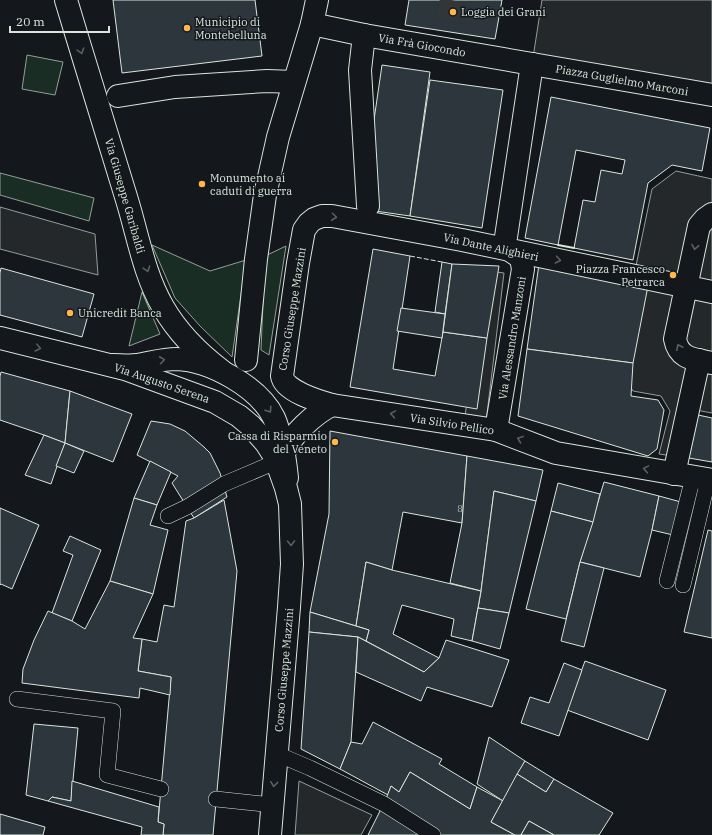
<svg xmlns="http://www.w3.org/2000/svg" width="712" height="835" viewBox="0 0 712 835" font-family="'IBM Plex Serif',serif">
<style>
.green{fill:#1a2d24;stroke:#939e99}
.parking{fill:#24282b;stroke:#939e99}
.building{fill:#2c363c;stroke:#d8e6dc}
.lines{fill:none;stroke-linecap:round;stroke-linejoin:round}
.street-tunnel{stroke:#313739;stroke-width:22;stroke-dasharray:22 11;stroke-linecap:butt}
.lane-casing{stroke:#d8e6dc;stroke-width:16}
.street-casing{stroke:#d8e6dc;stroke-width:24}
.secondary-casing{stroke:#d8e6dc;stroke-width:24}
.lane{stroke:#14181c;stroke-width:15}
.street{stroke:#14181c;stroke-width:22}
.secondary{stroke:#14181c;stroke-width:22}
.fence{stroke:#d8e6dc;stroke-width:1;stroke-dasharray:5 2;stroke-linecap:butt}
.wall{stroke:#d8e6dc;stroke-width:2}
.oneway{stroke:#59605f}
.poi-dot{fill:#ffb74d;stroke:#14181c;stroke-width:1.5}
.labels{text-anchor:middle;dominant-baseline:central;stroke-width:3;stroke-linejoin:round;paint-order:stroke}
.number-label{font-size:9px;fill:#adbab4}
.poi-label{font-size:11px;fill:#d8e6dc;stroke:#14181c;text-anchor:start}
.street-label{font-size:11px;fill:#d8e6dc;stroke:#14181c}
</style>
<rect width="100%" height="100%" fill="#14181c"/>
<g class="green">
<polygon points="27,55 63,62 55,95 22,89"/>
<polygon points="0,173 94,198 89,221 0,195"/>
<polygon points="152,245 210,271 246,260 232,357 200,326 175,298"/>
<polygon points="286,246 269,355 261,350 265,256"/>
<polygon points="142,292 160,334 129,346"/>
</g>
<g class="parking">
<polygon points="542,0 712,0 712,95 532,64"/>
<polygon points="676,171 712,179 712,413 696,410 686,458 659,454 670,411 661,396 633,391 616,362 652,189"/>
<polygon points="0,207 95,234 98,275 0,249"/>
<polygon points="489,271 504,273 486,422 464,421"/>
<polygon points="299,781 372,815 361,835 295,835"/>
</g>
<g class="building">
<polygon points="113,0 255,0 262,56 122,73"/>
<polygon points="409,0 502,0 495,39 405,25"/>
<polygon points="382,65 430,72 410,216 361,209"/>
<polygon points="430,80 503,90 482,228 410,216"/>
<polygon points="551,97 710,128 702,171 672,165 648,183 633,260 574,248 583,200 595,202 601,170 622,174 625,160 576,150 558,245 525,238"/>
<polygon points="373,249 410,256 393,369 435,376 443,332 487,338 477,409 350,387"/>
<polygon points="442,262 452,264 445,314 435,312"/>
<polygon points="452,264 499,266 487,338 443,332"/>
<polygon points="539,264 648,286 633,363 527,349"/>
<polygon points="1,268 94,294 82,337 0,315 0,273"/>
<polygon points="401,308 445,314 442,338 397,331"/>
<polygon points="527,349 633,363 631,396 658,400 664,410 657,449 648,456 518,416"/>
<polygon points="1,372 70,391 65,443 44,435 0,420 0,376"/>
<polygon points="70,391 132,414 113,462 65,443"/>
<polygon points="698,415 712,418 712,462 689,458"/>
<polygon points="151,421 170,424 185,431 204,447 210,453 220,473 227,497 194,518 172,483 178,476 137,455"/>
<polygon points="330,431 467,456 462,523 403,512 392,570 366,562 356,626 310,612 329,514"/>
<polygon points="44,435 65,443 51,484 25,475"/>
<polygon points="65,443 84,451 74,473 56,466"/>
<polygon points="467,456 543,470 536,501 494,491 481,591 450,583 462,523"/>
<polygon points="150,461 171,472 157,505 134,498"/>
<polygon points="604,482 659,496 652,530 640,577 580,562"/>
<polygon points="558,483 600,494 593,522 551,511"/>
<polygon points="494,491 536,501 509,613 478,608 481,591"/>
<polygon points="659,496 681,502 673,535 652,530"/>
<polygon points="134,498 157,505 150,525 168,530 153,594 110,581"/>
<polygon points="224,500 237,571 213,835 163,835 164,824 158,822 171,677 138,671 142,639 157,642 164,605 174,607 186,521 194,518"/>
<polygon points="0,508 39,525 12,589 1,584 0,585"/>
<polygon points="551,511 593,522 580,562 566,619 526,609"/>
<polygon points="708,530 712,531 712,638 684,632"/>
<polygon points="70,536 101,550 72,621 52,613 73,555 63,551"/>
<polygon points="366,562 392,570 481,591 472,641 451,636 454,619 402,605 393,634 439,658 424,672 366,641 369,630 356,626"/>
<polygon points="580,562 604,568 584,647 561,641"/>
<polygon points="110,581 153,594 133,638 142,639 138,671 171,677 170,695 140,688 139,698 22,683 23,669 34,640 48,611 72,621 85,629"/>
<polygon points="478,608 509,613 500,649 472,641"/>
<polygon points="310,612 369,630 366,641 358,637 309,632"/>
<polygon points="309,632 358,637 351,742 340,769 301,749"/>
<polygon points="358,637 424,672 439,658 446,640 509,660 492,707 427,687 421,701 356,672"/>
<polygon points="585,661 666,690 648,740 567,710"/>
<polygon points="564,663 582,670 559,736 521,723 530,697 549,703"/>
<polygon points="373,722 442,759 439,764 477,787 470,809 410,772 399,792 391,786 388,795 340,769 351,742 362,744"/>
<polygon points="34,724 78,728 71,801 52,797 48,801 26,795"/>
<polygon points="489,737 525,761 503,801 477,784"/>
<polygon points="525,761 554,779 546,792 517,774"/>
<polygon points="410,772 470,809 477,787 503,801 491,822 515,835 422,835 384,804 391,786 399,792"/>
<polygon points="517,774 546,792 554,779 613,813 599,835 554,835 529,821 521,835 515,835 491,822"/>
<polygon points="72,781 159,807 158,822 164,824 163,835 141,835 142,827 48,801 52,797 71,801"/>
<polygon points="381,809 422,835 368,835"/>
<polygon points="0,814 45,827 43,835 0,835"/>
<polygon points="529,821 554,835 521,835"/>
</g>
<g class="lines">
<polyline class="street-tunnel" points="447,20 451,0"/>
<g class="lane-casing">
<g id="lane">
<polyline points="168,516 187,507 224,484 285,458"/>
<polyline points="667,581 693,477"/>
<polyline points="683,585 708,480"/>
<polyline points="17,699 113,711 107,775 161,789"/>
<polyline points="277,754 310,768 384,804 433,835"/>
<polyline points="216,799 272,805"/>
</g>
</g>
<g class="street-casing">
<g id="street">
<path d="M 66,0 C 86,67 107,134 127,200 C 138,236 144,274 163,307 C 178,333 198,353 222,371"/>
<polyline points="312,24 364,35 712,95"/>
<polyline points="364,35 360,70 368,206"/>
<polyline points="118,96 175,87 267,81 294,82"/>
<path d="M 712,214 L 705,219 L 699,226 L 675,339 C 679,360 695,359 712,363"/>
<polyline points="506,237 532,64"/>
<path d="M 712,292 L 462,240 L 332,216 L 322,216 L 314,219 L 309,223 L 304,230 L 298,263 L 282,376 C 284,391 318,401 332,405 L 496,430 L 556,453 L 712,480"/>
<polyline points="246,360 256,259 265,195 278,137 312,24 317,0"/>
<path d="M 113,365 C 121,365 129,366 137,365 C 150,363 163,359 176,359 C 210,360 259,387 274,418 C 282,437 285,458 287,478"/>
<polyline points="496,430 523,269 521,258 511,251"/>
<path d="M 284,453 C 290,436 315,413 332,405"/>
<polyline points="674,474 699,360"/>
</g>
</g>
<g class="secondary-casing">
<polyline id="secondary" points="0,338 125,369 215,402 239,416 251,426 266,443 275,457 286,488 290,504 292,564 289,607 270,835"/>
</g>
<use href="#lane" class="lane"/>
<use href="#street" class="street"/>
<use href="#secondary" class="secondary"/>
<polyline class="fence" points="410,256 442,262"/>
<polyline class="wall" points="558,245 574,248"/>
</g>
<defs><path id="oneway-chevron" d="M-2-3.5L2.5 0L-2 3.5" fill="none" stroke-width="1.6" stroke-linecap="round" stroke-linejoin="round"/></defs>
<g class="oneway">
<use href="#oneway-chevron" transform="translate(81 51) rotate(73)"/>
<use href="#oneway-chevron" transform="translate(334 217) rotate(7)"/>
<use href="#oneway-chevron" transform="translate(695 247) rotate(101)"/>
<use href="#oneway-chevron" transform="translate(558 260) rotate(11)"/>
<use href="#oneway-chevron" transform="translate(147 269) rotate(72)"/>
<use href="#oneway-chevron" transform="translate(679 347) rotate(-116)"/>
<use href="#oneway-chevron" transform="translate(38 348) rotate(14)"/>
<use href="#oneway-chevron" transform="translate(162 360) rotate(-8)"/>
<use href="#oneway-chevron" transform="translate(269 410) rotate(56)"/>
<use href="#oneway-chevron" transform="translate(393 414) rotate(-170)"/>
<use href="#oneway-chevron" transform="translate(520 439) rotate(-160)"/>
<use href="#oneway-chevron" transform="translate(646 469) rotate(-170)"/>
<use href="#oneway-chevron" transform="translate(291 543) rotate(89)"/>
<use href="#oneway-chevron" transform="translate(274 784) rotate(96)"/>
</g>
<g class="poi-dot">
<circle cx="453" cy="12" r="4"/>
<circle cx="187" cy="28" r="4"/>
<circle cx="202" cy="184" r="4"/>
<circle cx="673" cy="275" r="4"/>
<circle cx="70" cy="313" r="4"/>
<circle cx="335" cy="442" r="4"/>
</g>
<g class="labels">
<g class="number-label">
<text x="460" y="508">8</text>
</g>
<g class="poi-label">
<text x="461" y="12">Loggia dei Grani</text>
<text x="195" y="22">Municipio di<tspan x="195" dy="13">Montebelluna</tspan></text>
<text x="210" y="178">Monumento ai<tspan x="210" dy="13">caduti di guerra</tspan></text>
<text x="665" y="269" text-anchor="end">Piazza Francesco<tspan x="665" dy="13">Petrarca</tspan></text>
<text x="78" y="313">Unicredit Banca</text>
<text x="327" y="436" text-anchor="end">Cassa di Risparmio<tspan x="327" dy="13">del Veneto</tspan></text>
</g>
<g class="street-label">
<text transform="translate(422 45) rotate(10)">Via Frà Giocondo</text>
<text transform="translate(622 80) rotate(10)">Piazza Guglielmo Marconi</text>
<text transform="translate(125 196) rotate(74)">Via Giuseppe Garibaldi</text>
<text transform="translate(491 247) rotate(12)">Via Dante Alighieri</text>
<text transform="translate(292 309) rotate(-81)">Corso Giuseppe Mazzini</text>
<text transform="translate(512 338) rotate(-81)">Via Alessandro Manzoni</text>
<text transform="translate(162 383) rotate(19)">Via Augusto Serena</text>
<text transform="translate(452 424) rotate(9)">Via Silvio Pellico</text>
<text transform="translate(284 670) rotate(-85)">Corso Giuseppe Mazzini</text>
</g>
</g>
<path d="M10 26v6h99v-6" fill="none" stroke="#d8e6dc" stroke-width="2"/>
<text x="16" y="26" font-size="12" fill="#d8e6dc" stroke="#14181c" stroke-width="3" paint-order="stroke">20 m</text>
</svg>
